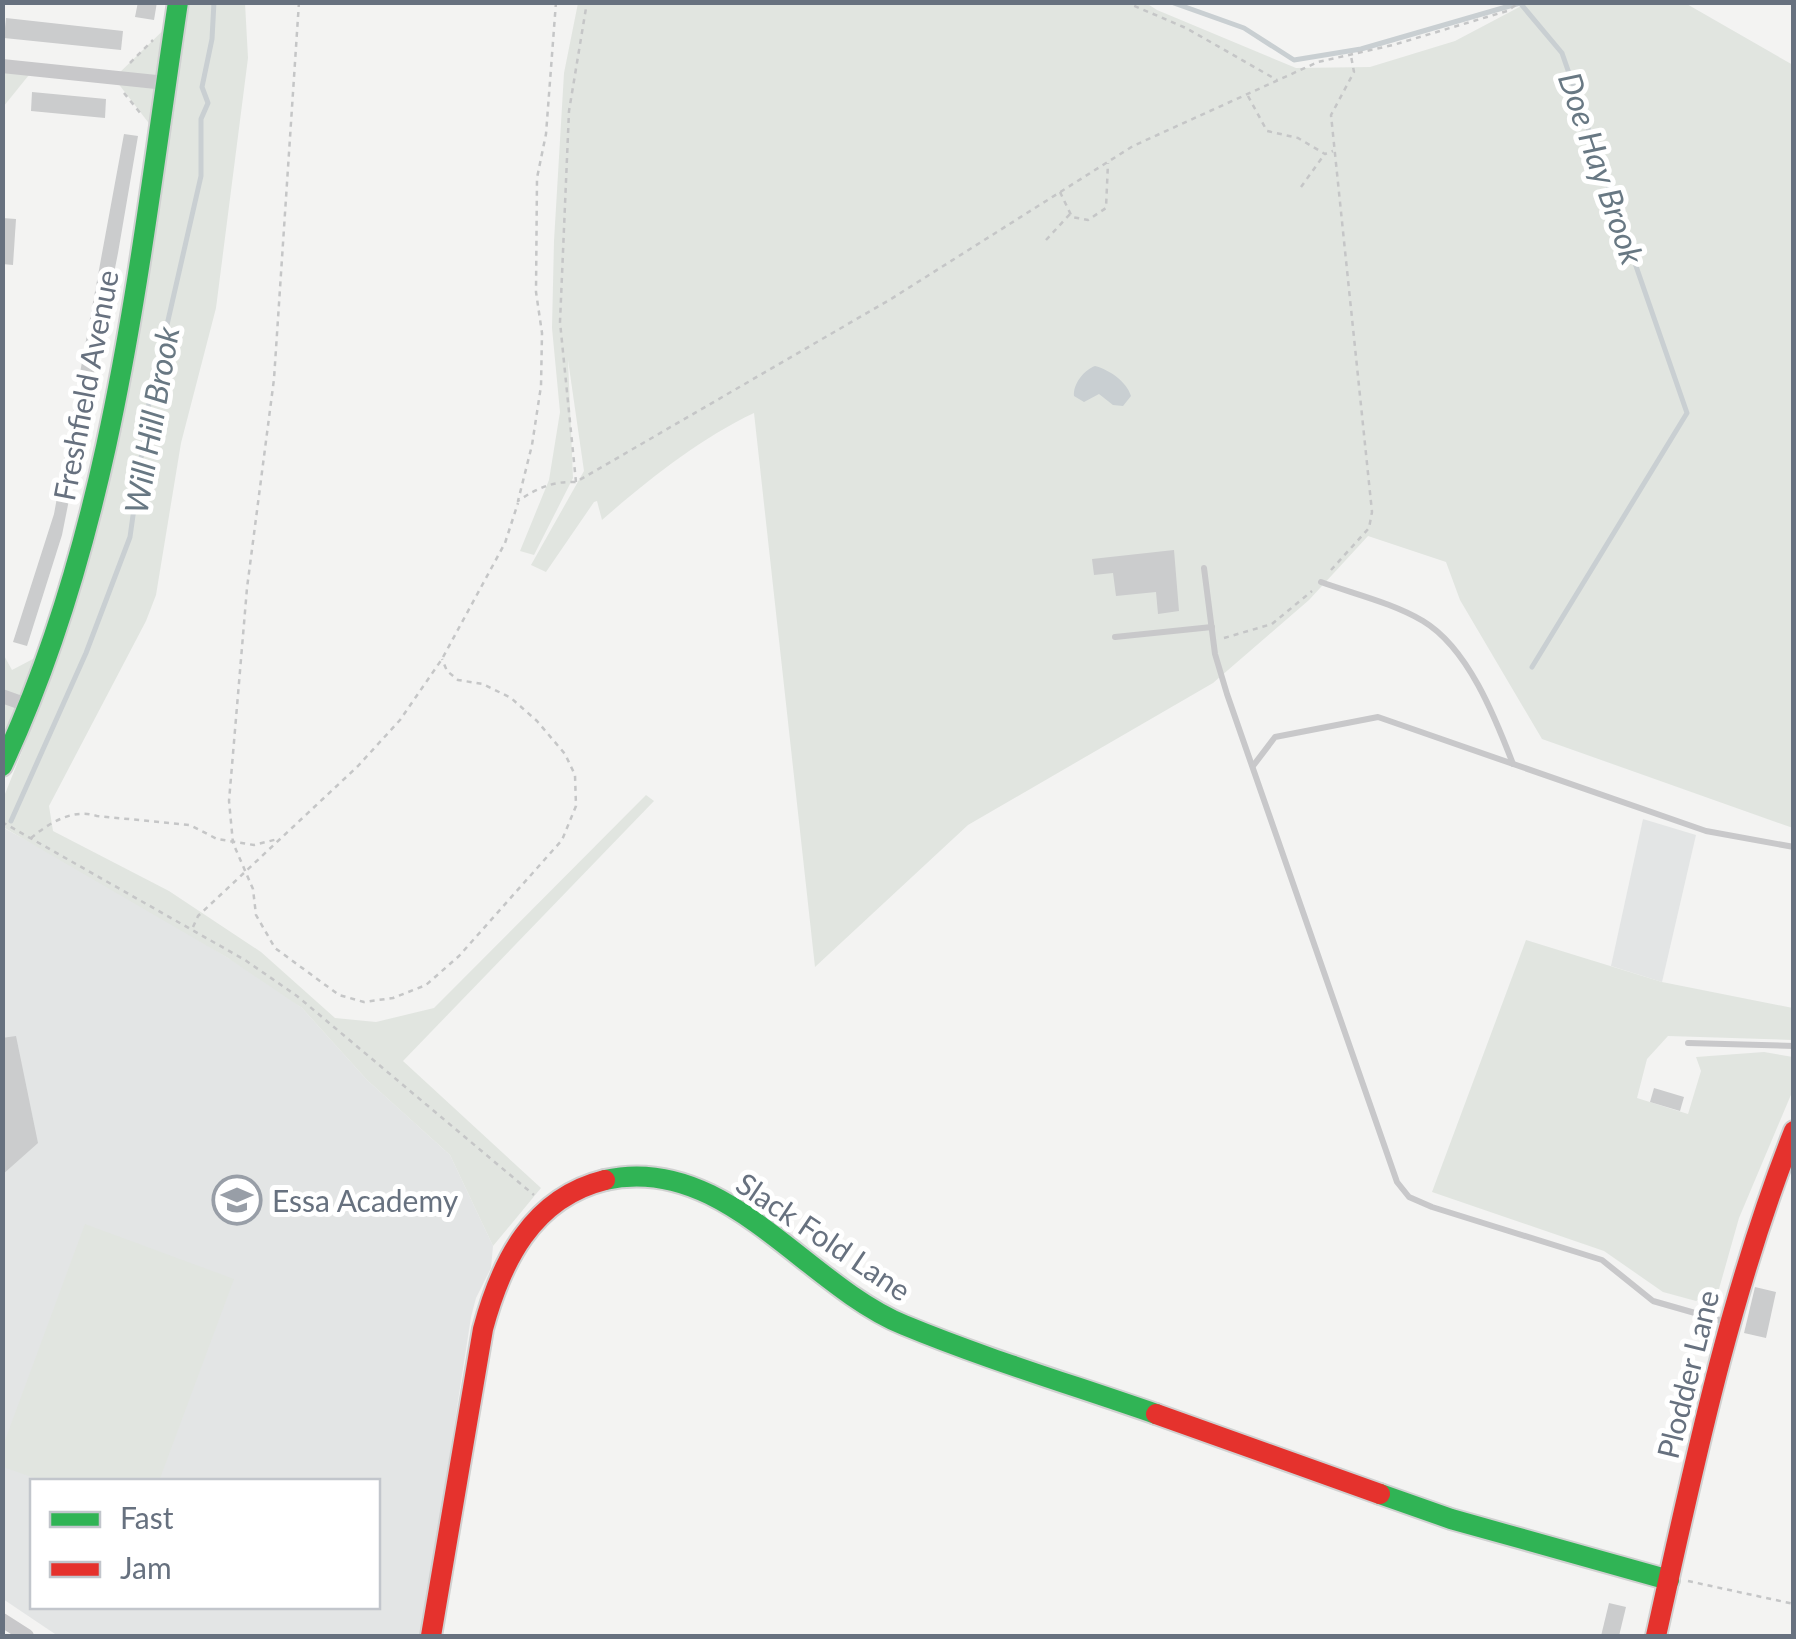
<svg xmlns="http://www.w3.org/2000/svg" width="1796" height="1639" viewBox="0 0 1796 1639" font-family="Lato,sans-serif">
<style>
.built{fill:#e3e5e5;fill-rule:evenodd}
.green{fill:#e1e5e0}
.water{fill:#c9cfd2}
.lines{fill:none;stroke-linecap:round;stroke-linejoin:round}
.stream{stroke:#c9cfd2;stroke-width:5}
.building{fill:#cbcccd}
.fast-casing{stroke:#d0d1d1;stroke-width:24}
.jam-casing{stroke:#d0d1d1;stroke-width:24}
.path{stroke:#c5c6c7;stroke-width:2.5;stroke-dasharray:5 5;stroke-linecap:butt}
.lane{stroke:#c8c8ca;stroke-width:6}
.street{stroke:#c8c8ca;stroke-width:14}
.fast{stroke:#30b455;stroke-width:20}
.jam{stroke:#e5322d;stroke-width:20}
.labels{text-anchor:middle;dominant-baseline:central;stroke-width:10;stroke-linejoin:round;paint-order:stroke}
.street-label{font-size:30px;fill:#67717f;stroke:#fff}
.poi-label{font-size:30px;fill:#67717f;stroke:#fff;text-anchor:start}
.water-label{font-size:32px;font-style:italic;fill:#687883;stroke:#fff}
</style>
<rect width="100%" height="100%" fill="#f3f3f2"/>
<g class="built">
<polygon points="1643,819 1696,835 1662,982 1611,966"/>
<path d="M 2,827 L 112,887 L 266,981 L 302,1008 L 367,1080 L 450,1155 L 493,1246 L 491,1268 L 476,1298 L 471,1317 L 423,1628 L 419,1636 L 58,1636 L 3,1599 ZM 32,1482 L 378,1482 L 378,1606 L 32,1606 Z"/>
</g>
<g class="green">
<polygon points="185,3 245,3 248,58 216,308 181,443 156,595 146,621 49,806 53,831 169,891 261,952 335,1018 376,1022 434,1008 646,795 654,801 403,1061 541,1188 493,1246 450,1155 367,1080 302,1008 228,958 3,827 3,799 50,681 93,542 145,288"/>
<path d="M 578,3 L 1146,3 L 1157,10 L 1296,68 L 1370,67 L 1455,41 L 1527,3 L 1685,3 L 1793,65 L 1793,828 L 1542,739 L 1460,600 L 1446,562 L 1368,536 L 1309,600 L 1213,683 L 968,825 L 815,967 L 754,413 C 699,439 648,480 602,520 L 597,501 L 594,502 L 546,572 L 531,565 L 584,471 L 568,360 L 573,478 L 534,555 L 520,551 L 549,480 L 560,412 L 552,328 L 554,241 L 564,73 Z"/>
<polygon points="176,18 158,135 114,78"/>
<polygon points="3,66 33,70 3,107"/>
<polygon points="50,650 2,759 2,652 12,670"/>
<polygon points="1526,940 1662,982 1793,1008 1793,1040 1668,1036 1647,1059 1637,1098 1688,1114 1701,1071 1696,1057 1764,1052 1793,1057 1793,1090 1739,1218 1719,1289 1696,1301 1663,1292 1604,1251 1432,1192"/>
<polygon points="85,1224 234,1279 159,1481 43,1481 3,1467 3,1446"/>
</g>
<path class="water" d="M 1095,366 C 1110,370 1127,382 1131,396 L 1123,406 L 1113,405 L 1099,394 L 1084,402 L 1074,396 C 1073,384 1084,370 1095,366 Z"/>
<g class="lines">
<g class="stream">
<polyline points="1171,2 1244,28 1294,60 1361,49 1520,3 1562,53 1687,413 1532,667"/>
<polyline points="11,821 86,653 130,537 148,408 201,176 201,119 208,103 202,87 212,39 214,2"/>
</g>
</g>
<g class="building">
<polygon points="138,2 157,2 154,20 135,17"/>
<polygon points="6,18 123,31 121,50 4,38"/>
<polygon points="32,92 106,99 105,118 31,111"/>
<polygon points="124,134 138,136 118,253 62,535 27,646 13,642 54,514"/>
<polygon points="2,218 16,219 13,265 2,264"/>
<polygon points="1174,550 1179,611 1158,614 1156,592 1116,596 1113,573 1094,575 1092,559"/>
<polygon points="16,1036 38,1143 2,1175 2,1038"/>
<polygon points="1654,1088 1684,1097 1680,1111 1650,1102"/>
<polygon points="1755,1287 1776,1292 1766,1338 1744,1333"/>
<polygon points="1609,1603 1626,1607 1619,1636 1601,1636"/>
</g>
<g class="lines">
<g class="fast-casing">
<g id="fast">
<path d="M 2,766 C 114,527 139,261 178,2"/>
<path d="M 605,1180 C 725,1153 804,1284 904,1325 C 986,1359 1073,1385 1156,1414"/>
<polyline points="1380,1494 1451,1519 1669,1580"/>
</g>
</g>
<g class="jam-casing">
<g id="jam">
<polyline points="1156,1414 1380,1494"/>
<path d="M 431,1636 L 483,1329 C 501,1262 532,1198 605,1180"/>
<path d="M 1656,1636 C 1694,1465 1729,1295 1794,1131"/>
</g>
</g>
<g class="path">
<polyline points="299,2 274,379 247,588 229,801 233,843 253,889 256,915 275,948 339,995 364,1002 393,998 426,985 459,956 562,840 576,806 575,775 565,754 537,721 511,698 483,684 458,680 447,671 442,659"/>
<path d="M 556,2 L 546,134 L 537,178 L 536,292 L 542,333 L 541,386 L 532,445 L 518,501 C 537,488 553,481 576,482 L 891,299 L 1133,146 L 1318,62 L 1393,45 L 1507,11 L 1520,2"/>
<polyline points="1125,2 1186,28 1277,80"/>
<polyline points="130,63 153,40"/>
<polyline points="124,93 141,114"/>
<polyline points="1248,96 1267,131 1298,138 1325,154 1333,151"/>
<polyline points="1301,187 1324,155"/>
<polyline points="1060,192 1072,217 1088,220 1106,208 1108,163"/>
<polyline points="1046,240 1070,214"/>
<polyline points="576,482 560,322 569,111 587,2"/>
<polyline points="1331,570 1369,528 1372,512 1331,115 1354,72 1351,56"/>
<polyline points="1224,638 1272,624 1312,591"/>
<polyline points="2,822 245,960 297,996 534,1195"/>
<path d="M 31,838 C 49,823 73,808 97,816 L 190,825 L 217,839 L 254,845 L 278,839"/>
<polyline points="193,927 198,916 358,766 400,720 442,659 505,543 518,503"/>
<polyline points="1688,1581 1794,1604"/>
</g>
<g class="lane">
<polyline points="1204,568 1215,654 1227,694 1397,1182 1409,1197 1432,1207 1602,1260 1653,1301 1723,1321"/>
<path d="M 1321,582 C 1354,594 1393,603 1423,621 C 1468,648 1495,717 1513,764"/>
<polyline points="1115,637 1212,627"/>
<polyline points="1253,766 1275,737 1378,717 1706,831 1794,847"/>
<polyline points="1688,1043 1794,1046"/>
</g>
<g class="street">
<polyline points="2,66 166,83"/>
<polyline points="2,696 30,706"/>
<polyline points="2,1620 27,1636"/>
</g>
<use href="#fast" class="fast"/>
<use href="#jam" class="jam"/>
</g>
<defs>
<g id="school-ring" transform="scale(2.5)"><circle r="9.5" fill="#fff" stroke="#989ea7" stroke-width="1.5"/><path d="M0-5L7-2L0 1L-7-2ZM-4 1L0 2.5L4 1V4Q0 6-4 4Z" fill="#989ea7"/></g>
</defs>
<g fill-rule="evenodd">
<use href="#school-ring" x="237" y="1200"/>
</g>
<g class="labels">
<g class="street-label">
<text transform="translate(85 385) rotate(-79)">Freshfield Avenue</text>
<text transform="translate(824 1236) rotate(34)">Slack Fold Lane</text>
<text transform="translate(1687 1374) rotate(-76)">Plodder Lane</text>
</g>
<g class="poi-label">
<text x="272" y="1200">Essa Academy</text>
</g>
<g class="water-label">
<text transform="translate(1602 168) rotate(71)">Doe Hay Brook</text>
<text transform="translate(151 420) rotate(-80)">Will Hill Brook</text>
</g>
</g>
<rect width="1796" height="1639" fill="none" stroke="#67717f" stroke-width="10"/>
<rect x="30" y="1479" width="350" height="130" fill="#ffffff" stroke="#c2c6cc" stroke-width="2.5"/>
<rect x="50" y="1512" width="50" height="15" fill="#30b455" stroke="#c2c6cc" stroke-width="2.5"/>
<text x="120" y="1529" font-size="30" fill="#67717f">Fast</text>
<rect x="50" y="1562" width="50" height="15" fill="#e5322d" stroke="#c2c6cc" stroke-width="2.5"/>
<text x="120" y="1579" font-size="30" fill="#67717f">Jam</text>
</svg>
